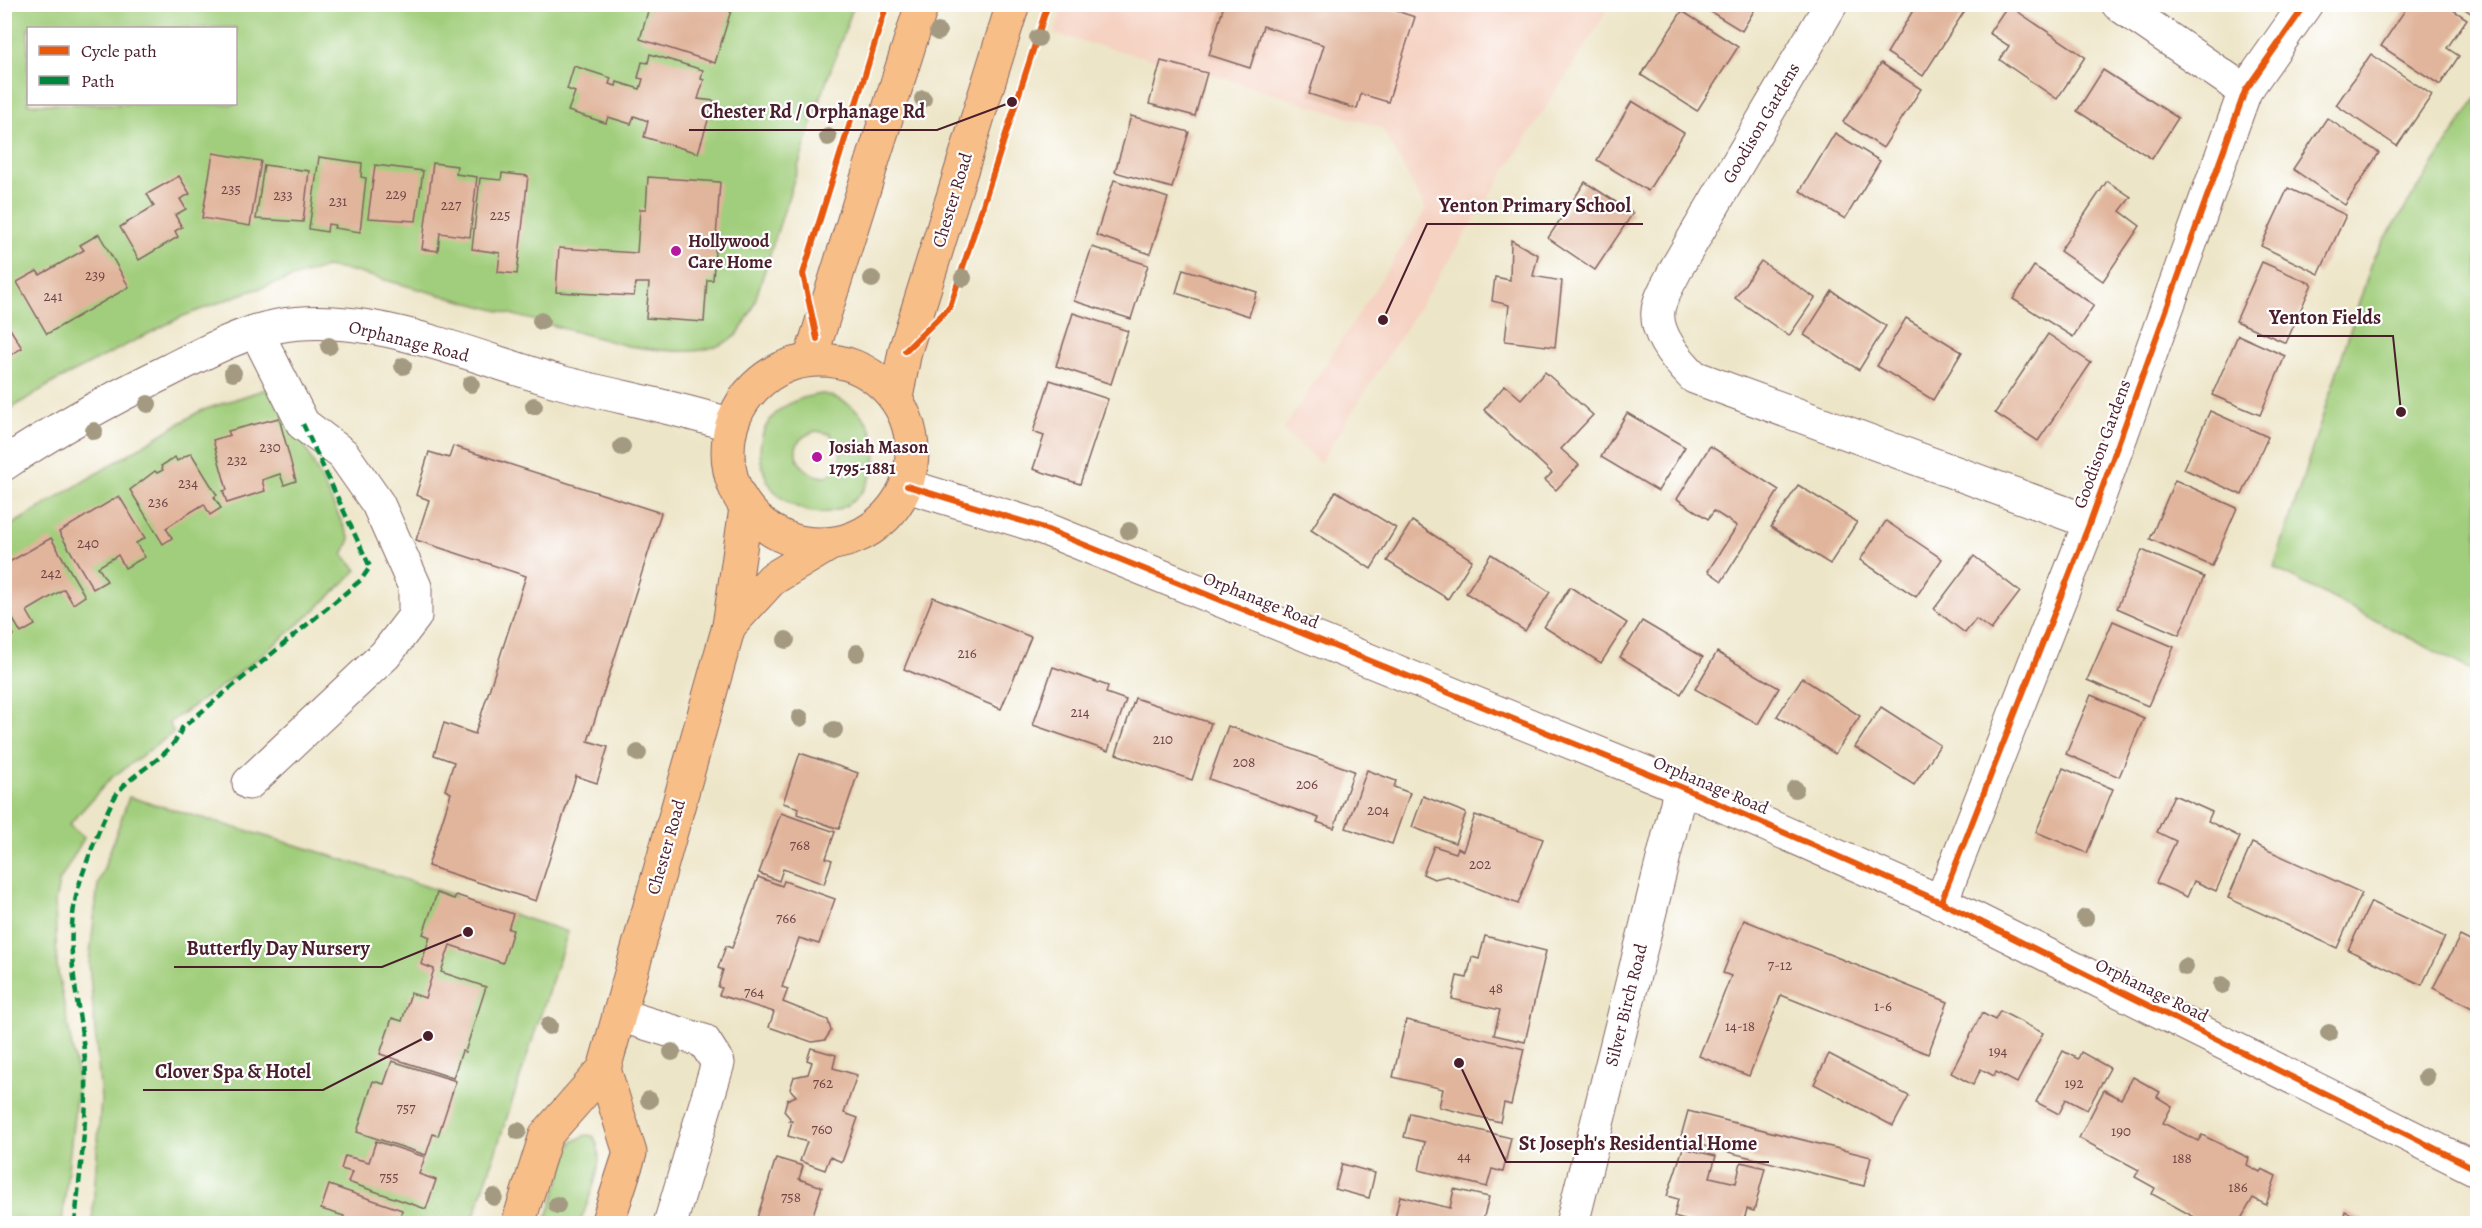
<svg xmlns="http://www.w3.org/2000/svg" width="2482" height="1228" viewBox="0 0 2482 1228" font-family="Alegreya,serif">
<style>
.built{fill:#f5d2c2}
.green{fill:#a1ce7c;stroke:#767654;stroke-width:1.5;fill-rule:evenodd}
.building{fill:#e1b59c}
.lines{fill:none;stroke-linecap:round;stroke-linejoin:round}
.minor-casing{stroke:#836462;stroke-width:35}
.highway-casing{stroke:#836462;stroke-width:35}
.minor{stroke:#fff;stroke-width:33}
.highway{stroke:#f7be88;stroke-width:33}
.quiet{stroke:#00873e;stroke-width:4.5;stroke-dasharray:9 4.5;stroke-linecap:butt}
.cycleway-casing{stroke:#fff;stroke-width:10}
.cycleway{stroke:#e8590c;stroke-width:6}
.tree{fill:#a49a81}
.poi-dot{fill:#b5179e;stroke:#fff;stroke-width:2}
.labels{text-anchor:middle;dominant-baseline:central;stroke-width:4.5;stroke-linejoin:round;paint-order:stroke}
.number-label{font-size:15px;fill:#704447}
.street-label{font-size:18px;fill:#4a1f2b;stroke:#fff}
.poi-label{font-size:18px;font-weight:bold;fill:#4a1f2b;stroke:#fff;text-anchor:start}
.leader{fill:none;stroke:#4a1f2b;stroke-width:2}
.callout-dot{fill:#4a1f2b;stroke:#fff;stroke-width:2}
.callout-label{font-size:20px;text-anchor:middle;font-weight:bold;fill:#4a1f2b;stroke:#fff;stroke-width:4.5;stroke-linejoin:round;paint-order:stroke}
</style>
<rect width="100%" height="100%" fill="#fff"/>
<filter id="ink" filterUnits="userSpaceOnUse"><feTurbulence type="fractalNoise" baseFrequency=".0167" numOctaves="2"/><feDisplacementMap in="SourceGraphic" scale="12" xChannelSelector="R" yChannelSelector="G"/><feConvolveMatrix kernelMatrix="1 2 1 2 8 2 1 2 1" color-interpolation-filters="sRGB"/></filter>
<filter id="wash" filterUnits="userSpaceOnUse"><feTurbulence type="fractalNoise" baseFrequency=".008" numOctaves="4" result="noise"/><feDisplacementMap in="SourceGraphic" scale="24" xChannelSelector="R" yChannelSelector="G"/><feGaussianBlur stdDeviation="1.35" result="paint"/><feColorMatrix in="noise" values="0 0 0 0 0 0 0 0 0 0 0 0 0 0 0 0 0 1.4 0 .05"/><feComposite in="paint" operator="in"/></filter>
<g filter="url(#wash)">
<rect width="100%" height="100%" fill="#ede5c7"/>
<polygon class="built" points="1064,5 1611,5 1320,463 1283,430 1426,210 1382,128 1207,73 1054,34"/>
<g class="green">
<path d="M 4,5 L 854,5 L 818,105 L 752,310 C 747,318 743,328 737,334 C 711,360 660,350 628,346 L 352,271 L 326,267 L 242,294 L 181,317 L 54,382 L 5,412 ZM 28,28 L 236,28 L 236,104 L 28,104 Z"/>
<polygon points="2477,97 2477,673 2274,568 2374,256"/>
<path d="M 272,387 L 303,442 L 350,539 L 343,555 L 357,570 C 300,627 235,679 168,723 L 174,732 L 110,779 L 69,825 L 84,838 L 59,882 L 55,902 L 57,967 L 78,1079 L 62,1223 L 5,1223 L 5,529 L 200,411 Z"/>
<path d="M 824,394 C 919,419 867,542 795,506 C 784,501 774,493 768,482 C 745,434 775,398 824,394 ZM 816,431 L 830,434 L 841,453 C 835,509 761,448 816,431 Z"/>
<polygon points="129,797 313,850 568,932 472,1223 92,1223 101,1099 89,963 98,885"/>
<path d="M 586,1135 L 593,1136 C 609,1159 588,1199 580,1223 L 545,1223 L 572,1142 Z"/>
</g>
<g id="blocks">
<g class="building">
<polygon points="650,4 733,4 715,63 640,39"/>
<polygon points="1698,4 1758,4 1742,31"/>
<polygon points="1917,4 1969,4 1923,76 1887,53"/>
<polygon points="2409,4 2444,4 2467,19 2447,48 2459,56 2440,85 2381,46"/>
<polygon points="2458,4 2478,4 2478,6 2472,14"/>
<polygon points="1224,5 1388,5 1387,8 1415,17 1388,102 1361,94 1357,109 1309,94 1324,45 1263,26 1250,68 1209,55"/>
<polygon points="2008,5 2085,57 2057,99 2000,60 2009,46 1989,33"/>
<polygon points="1682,11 1738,47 1697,111 1641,75"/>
<polygon points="650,54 703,70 701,79 704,80 698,99 714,101 698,153 644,137 648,121 634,116 631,124 608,117 606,123 568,111 575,92 567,89 574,66 611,78 609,84 616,86 617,82 640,89 643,79 638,78 642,62 648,63"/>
<polygon points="2371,54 2432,95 2397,146 2336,105"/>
<polygon points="1161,61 1207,73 1195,116 1149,104"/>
<polygon points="1881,63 1921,89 1883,148 1843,122"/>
<polygon points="2103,70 2178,118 2152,159 2077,111"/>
<polygon points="1632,101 1684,133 1648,191 1597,160"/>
<polygon points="1131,116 1189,132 1172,188 1115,172"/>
<polygon points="2327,118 2379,153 2345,205 2293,169"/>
<polygon points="1835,133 1880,161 1845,219 1800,191"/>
<polygon points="213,153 261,161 250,226 202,218"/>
<polygon points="319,157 362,163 361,177 366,178 360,232 334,228 335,225 328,224 327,232 309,229"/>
<polygon points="433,163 457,166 456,174 477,177 470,237 440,233 438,251 422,249"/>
<polygon points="264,165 309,171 303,222 256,219"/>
<polygon points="375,165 423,171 416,221 368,218"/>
<polygon points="502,173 528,176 517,274 498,272 500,253 472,249 480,178 501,180"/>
<polygon points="179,176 190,194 180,199 186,209 175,215 182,227 175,231 178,237 139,260 120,227 154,206 147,194"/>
<polygon points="648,177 720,182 713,280 707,280 704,322 646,318 649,283 636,283 634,296 556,292 559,248 637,253 640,209 646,209"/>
<polygon points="1114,180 1168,198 1150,254 1096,235"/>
<polygon points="2107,181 2131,197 2120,211 2140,226 2103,281 2060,251"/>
<polygon points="1585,182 1633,213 1595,270 1548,238"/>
<polygon points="2288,188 2346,215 2319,274 2261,246"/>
<polygon points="99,234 129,287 47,334 17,282 37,271 40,275 84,250 80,245"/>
<polygon points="1511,240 1538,255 1533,276 1562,281 1555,347 1505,341 1509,305 1492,301 1495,277 1510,280"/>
<polygon points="1092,247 1148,265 1131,319 1074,301"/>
<polygon points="1761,261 1815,298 1789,336 1735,298"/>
<polygon points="2262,262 2312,284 2286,343 2236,321"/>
<polygon points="2034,266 2094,305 2073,337 2013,299"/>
<polygon points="1183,269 1257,292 1249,316 1176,293"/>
<polygon points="1832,291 1886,326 1859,370 1804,335"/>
<polygon points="1073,313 1128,331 1111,384 1056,366"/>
<polygon points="1906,318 1962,352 1933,400 1877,366"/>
<polygon points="4,319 22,348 4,359"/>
<polygon points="2048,334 2091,363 2038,441 1995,413"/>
<polygon points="2238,335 2285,356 2260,415 2212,395"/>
<polygon points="1545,372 1593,415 1561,449 1579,465 1556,490 1545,480 1552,473 1484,410 1505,385 1521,399"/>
<polygon points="1050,380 1108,399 1080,484 1033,469 1044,436 1033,432"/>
<polygon points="2210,411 2268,437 2242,495 2184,469"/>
<polygon points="1627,413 1685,447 1658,491 1601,457"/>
<polygon points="279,418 296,481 284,485 280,474 262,480 265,491 227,503 223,491 227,490 213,440 230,435 228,431"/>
<polygon points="453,446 661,513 588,741 608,747 597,783 576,776 536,901 428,866 451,793 445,790 454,762 434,755 444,723 475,734 526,576 416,540 429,500 416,495 429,452 449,458"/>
<polygon points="1710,446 1779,490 1722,581 1708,571 1737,526 1714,511 1708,519 1677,499"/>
<polygon points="191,453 217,495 214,497 221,508 210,515 204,504 186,515 166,528 172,538 163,544 130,490 155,471 157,473 163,470 161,466 175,457 177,461"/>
<polygon points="2175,480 2237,508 2212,566 2150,539"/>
<polygon points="1798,485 1857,522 1830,564 1771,527"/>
<polygon points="1336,491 1396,528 1371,569 1311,530"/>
<polygon points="119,496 145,538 136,543 145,557 125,568 118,555 98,567 107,581 93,589 59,532"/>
<polygon points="1412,521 1472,560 1448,599 1387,561"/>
<polygon points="1886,521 1942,559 1916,597 1860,560"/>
<polygon points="51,538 85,596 73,604 64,589 27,611 35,625 21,633 4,604 4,565"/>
<polygon points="2142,550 2204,577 2179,635 2117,608"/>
<polygon points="1491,554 1550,592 1525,631 1466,593"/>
<polygon points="1974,556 2020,592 1991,630 1976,619 1965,633 1934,609"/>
<polygon points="1570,587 1627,623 1601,663 1544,627"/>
<polygon points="933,597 1031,637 1001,709 904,669"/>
<polygon points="4,619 14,635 4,640"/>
<polygon points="1642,621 1703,657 1681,694 1620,657"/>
<polygon points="2113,621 2174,647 2148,706 2087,680"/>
<polygon points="1717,652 1779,688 1758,724 1695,689"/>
<polygon points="1053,667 1108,686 1106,693 1126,700 1108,751 1033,725"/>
<polygon points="1802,678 1860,716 1835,754 1777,716"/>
<polygon points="2091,695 2144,718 2119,777 2066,754"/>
<polygon points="1135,698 1211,723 1192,780 1116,754"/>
<polygon points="1881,707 1940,745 1914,785 1855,747"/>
<polygon points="1228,726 1354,771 1334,828 1317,822 1319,818 1209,779"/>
<polygon points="800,753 858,773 839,829 797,814 799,808 783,803"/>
<polygon points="2063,768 2113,789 2087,853 2036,832"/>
<polygon points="1367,770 1396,781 1394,787 1410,793 1392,844 1346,828"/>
<polygon points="2174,795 2212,812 2208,821 2240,837 2216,891 2194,881 2187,897 2156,883 2176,841 2157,832"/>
<polygon points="1423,796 1466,813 1455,843 1412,827"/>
<polygon points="781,813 835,832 826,858 832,860 824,884 783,869 779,881 759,873"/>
<polygon points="1475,815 1543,839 1518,904 1447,876 1434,879 1423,874 1434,846 1456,853 1458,848 1463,851"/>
<polygon points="2252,843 2362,893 2337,948 2228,898"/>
<polygon points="758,877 782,886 784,881 835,899 819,944 799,938 782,987 788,989 783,1002 828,1020 831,1031 825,1040 812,1042 769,1027 774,1012 719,995 722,988 718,987 723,970 718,968 726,946 732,948"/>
<polygon points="437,893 454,899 456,895 513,914 508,929 513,930 503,963 450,945 441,972 486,987 465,1052 462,1051 453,1078 380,1054 392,1018 402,1021 411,993 425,998 434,969 421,964 430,937 423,934"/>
<polygon points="2371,902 2445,937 2422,985 2348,950"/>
<polygon points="1744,920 1948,1002 1928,1054 1781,995 1749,1076 1699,1056 1731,976 1723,973"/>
<polygon points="1485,936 1546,951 1525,1042 1494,1035 1500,1010 1452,999 1457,976 1467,978 1472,957 1479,959"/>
<polygon points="2460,936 2478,945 2478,1011 2433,988"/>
<polygon points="2000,1011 2043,1033 2017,1083 1996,1072 1994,1076 1981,1069 1973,1085 1951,1073 1982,1013 1995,1020"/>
<polygon points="1406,1020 1524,1049 1511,1105 1504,1103 1500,1122 1439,1107 1443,1089 1393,1077"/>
<polygon points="811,1048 836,1055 833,1068 857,1075 844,1113 858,1118 842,1162 830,1157 825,1170 800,1161 807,1142 788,1136 792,1121 789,1121 790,1118 784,1111 787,1100 796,1096 790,1089 794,1077 808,1074 812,1062 807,1060"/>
<polygon points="2063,1051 2078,1059 2081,1052 2110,1068 2087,1110 2066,1099 2059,1114 2036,1102"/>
<polygon points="1829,1054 1909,1096 1893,1126 1814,1084"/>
<polygon points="392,1061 456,1081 438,1136 433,1134 426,1155 357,1132 373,1081 384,1084"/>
<polygon points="2133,1077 2160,1092 2157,1097 2172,1106 2163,1123 2198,1141 2202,1135 2249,1158 2247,1165 2260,1172 2262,1169 2276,1176 2266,1205 2253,1198 2238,1224 2207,1224 2152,1194 2155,1188 2135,1177 2139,1170 2079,1138 2104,1090 2121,1099"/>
<polygon points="1688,1111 1871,1157 1864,1186 1680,1140"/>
<polygon points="1410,1113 1511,1138 1503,1172 1492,1169 1487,1187 1419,1170 1425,1142 1404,1137"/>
<polygon points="376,1141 425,1157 419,1174 436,1180 426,1209 348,1182 352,1172 341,1169 345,1156 369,1162"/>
<polygon points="1683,1148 1716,1156 1710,1177 1736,1183 1741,1162 1765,1168 1754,1211 1747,1209 1743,1224 1698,1224 1674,1217 1678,1199 1667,1196"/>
<polygon points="776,1158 803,1166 799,1179 822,1187 810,1224 755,1224"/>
<polygon points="1342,1164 1375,1173 1369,1198 1335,1189"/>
<polygon points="329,1185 402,1210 400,1218 415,1224 342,1224 344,1216 321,1209"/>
<polygon points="1454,1189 1489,1197 1482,1224 1408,1224 1409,1221 1395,1218 1400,1196 1450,1208"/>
<polygon points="2345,1211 2370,1224 2342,1224"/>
</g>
</g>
</g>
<g filter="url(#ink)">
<use href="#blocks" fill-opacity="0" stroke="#836462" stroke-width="1.5"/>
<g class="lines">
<g class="minor-casing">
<g id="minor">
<path d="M 1831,4 L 1677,267 C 1671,280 1659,298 1658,311 C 1655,335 1679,362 1694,377 L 2090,522"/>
<polyline points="2118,4 2245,91"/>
<path d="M 4,464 C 57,428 113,398 170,370 C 204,353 240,333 278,326 C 370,309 473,358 560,382 C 617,397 676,407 731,425"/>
<polyline points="907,486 1038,526 1681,787 1941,902 2478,1170"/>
<polyline points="249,783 385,655 415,616 415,587 378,504 343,454 303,424 256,331"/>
<polyline points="1941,902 2090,522 2245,91 2306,4"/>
<polyline points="619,1015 704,1041 718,1063 670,1224"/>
<polyline points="1572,1224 1681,787"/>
</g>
</g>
<g class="highway-casing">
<g id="highway">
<circle cx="820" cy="452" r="92"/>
<polyline points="810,360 922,4"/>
<polyline points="896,398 905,351 1013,4"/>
<polyline points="729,626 772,579 830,544"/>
<polyline points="604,1069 630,1153 607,1224"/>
<polyline points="518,1224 546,1135 604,1069 729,626 746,508"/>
</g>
</g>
<use href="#minor" class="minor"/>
<use href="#highway" class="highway"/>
<path class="quiet" d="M 75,1224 C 79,1176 87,1126 86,1078 C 84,1011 58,947 81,879 C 87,860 108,804 119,791 C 139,767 170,759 182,728 L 361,580 L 370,567 L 303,424"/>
<g class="cycleway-casing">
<g id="cycleway">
<polyline points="817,339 803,274 887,4"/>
<polyline points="905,351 950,307 1048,4"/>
<polyline points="907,486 1038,526 1681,787 1941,902 2478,1170"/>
<polyline points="1941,902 2090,522 2245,91 2306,4"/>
</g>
</g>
<use href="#cycleway" class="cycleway"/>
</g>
<g class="tree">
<circle cx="938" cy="32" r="9"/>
<circle cx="1038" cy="38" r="9"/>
<circle cx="923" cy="99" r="9"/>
<circle cx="828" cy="137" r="9"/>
<circle cx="963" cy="278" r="9"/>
<circle cx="872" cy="279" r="9"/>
<circle cx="541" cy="321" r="9"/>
<circle cx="329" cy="346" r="9"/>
<circle cx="403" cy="366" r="9"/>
<circle cx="233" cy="373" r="9"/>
<circle cx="471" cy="384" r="9"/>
<circle cx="148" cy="404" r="9"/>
<circle cx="534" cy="406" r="9"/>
<circle cx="94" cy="431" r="9"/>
<circle cx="622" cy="447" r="9"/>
<circle cx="1129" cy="531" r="9"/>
<circle cx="786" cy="640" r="9"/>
<circle cx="857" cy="653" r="9"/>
<circle cx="800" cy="718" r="9"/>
<circle cx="834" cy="730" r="9"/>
<circle cx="638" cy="753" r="9"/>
<circle cx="1795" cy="789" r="9"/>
<circle cx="2085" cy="918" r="9"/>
<circle cx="2185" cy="967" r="9"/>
<circle cx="2222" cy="985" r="9"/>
<circle cx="549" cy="1026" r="9"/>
<circle cx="2329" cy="1033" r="9"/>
<circle cx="672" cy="1052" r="9"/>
<circle cx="2426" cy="1077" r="9"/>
<circle cx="649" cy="1100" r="9"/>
<circle cx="518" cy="1131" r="9"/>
<circle cx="494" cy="1197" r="9"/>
<circle cx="557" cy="1205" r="9"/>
</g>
</g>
<g class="poi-dot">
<circle cx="676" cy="251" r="6"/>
<circle cx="817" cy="457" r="6"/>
</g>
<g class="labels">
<g class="number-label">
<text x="231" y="189">235</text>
<text x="396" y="194">229</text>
<text x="283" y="195">233</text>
<text x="338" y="201">231</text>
<text x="451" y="205">227</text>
<text x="500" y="215">225</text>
<text x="95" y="275">239</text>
<text x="53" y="296">241</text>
<text x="270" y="447">230</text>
<text x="237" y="460">232</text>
<text x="188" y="483">234</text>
<text x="158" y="502">236</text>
<text x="88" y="543">240</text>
<text x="51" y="573">242</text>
<text x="967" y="653">216</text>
<text x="1080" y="712">214</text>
<text x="1163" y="739">210</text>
<text x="1244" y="762">208</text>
<text x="1307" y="784">206</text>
<text x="1378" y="810">204</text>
<text x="800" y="845">768</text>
<text x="1480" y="864">202</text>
<text x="786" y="918">766</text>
<text x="1780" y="965">7-12</text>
<text x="1496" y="988">48</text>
<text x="754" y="992">764</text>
<text x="1883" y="1006">1-6</text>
<text x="1740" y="1026">14-18</text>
<text x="1998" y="1051">194</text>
<text x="823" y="1083">762</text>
<text x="2074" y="1083">192</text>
<text x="406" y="1108">757</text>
<text x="822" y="1129">760</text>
<text x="2121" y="1131">190</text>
<text x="1464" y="1156">44</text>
<text x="2182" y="1158">188</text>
<text x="389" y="1177">755</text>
<text x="2238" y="1187">186</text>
<text x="791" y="1197">758</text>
</g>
<g class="street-label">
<text transform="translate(1761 123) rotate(-60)">Goodison Gardens</text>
<text transform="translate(952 200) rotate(-73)">Chester Road</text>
<text transform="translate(409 341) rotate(14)">Orphanage Road</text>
<text transform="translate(2102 444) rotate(-70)">Goodison Gardens</text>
<text transform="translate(1261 600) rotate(22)">Orphanage Road</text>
<text transform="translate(1711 785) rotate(23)">Orphanage Road</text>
<text transform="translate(666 847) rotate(-74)">Chester Road</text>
<text transform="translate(2152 990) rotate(26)">Orphanage Road</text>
<text transform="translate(1626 1005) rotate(-76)">Silver Birch Road</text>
</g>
<g class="poi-label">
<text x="688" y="241">Hollywood<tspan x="688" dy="21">Care Home</tspan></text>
<text x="829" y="447">Josiah Mason<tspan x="829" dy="21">1795-1881</tspan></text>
</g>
</g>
<path class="leader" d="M1012 102L937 130H689M1383 320L1427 224H1643M2401 412L2393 336H2257M468 932L382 967H174M428 1036L323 1090H143M1459 1063L1506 1162H1769"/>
<g class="callout-dot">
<circle cx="1012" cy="102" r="6"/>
<circle cx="1383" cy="320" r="6"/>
<circle cx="2401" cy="412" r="6"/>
<circle cx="468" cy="932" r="6"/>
<circle cx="428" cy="1036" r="6"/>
<circle cx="1459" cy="1063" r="6"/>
</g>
<g class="callout-label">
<text x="813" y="118">Chester Rd / Orphanage Rd</text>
<text x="1535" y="212">Yenton Primary School</text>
<text x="2325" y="324">Yenton Fields</text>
<text x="278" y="955">Butterfly Day Nursery</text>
<text x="233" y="1078">Clover Spa &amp; Hotel</text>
<text x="1638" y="1150">St Joseph's Residential Home</text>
</g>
<rect width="2482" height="1228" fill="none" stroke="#fff" stroke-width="24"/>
<rect x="27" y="27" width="210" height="78" fill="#ffffff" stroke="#b7a5aa" stroke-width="1.5"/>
<rect x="39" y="46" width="30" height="9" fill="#e8590c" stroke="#b7a5aa" stroke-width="1.5"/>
<text x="81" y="57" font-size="18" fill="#4a1f2b">Cycle path</text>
<rect x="39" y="76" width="30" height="9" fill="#00873e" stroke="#b7a5aa" stroke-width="1.5"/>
<text x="81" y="87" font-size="18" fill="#4a1f2b">Path</text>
</svg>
